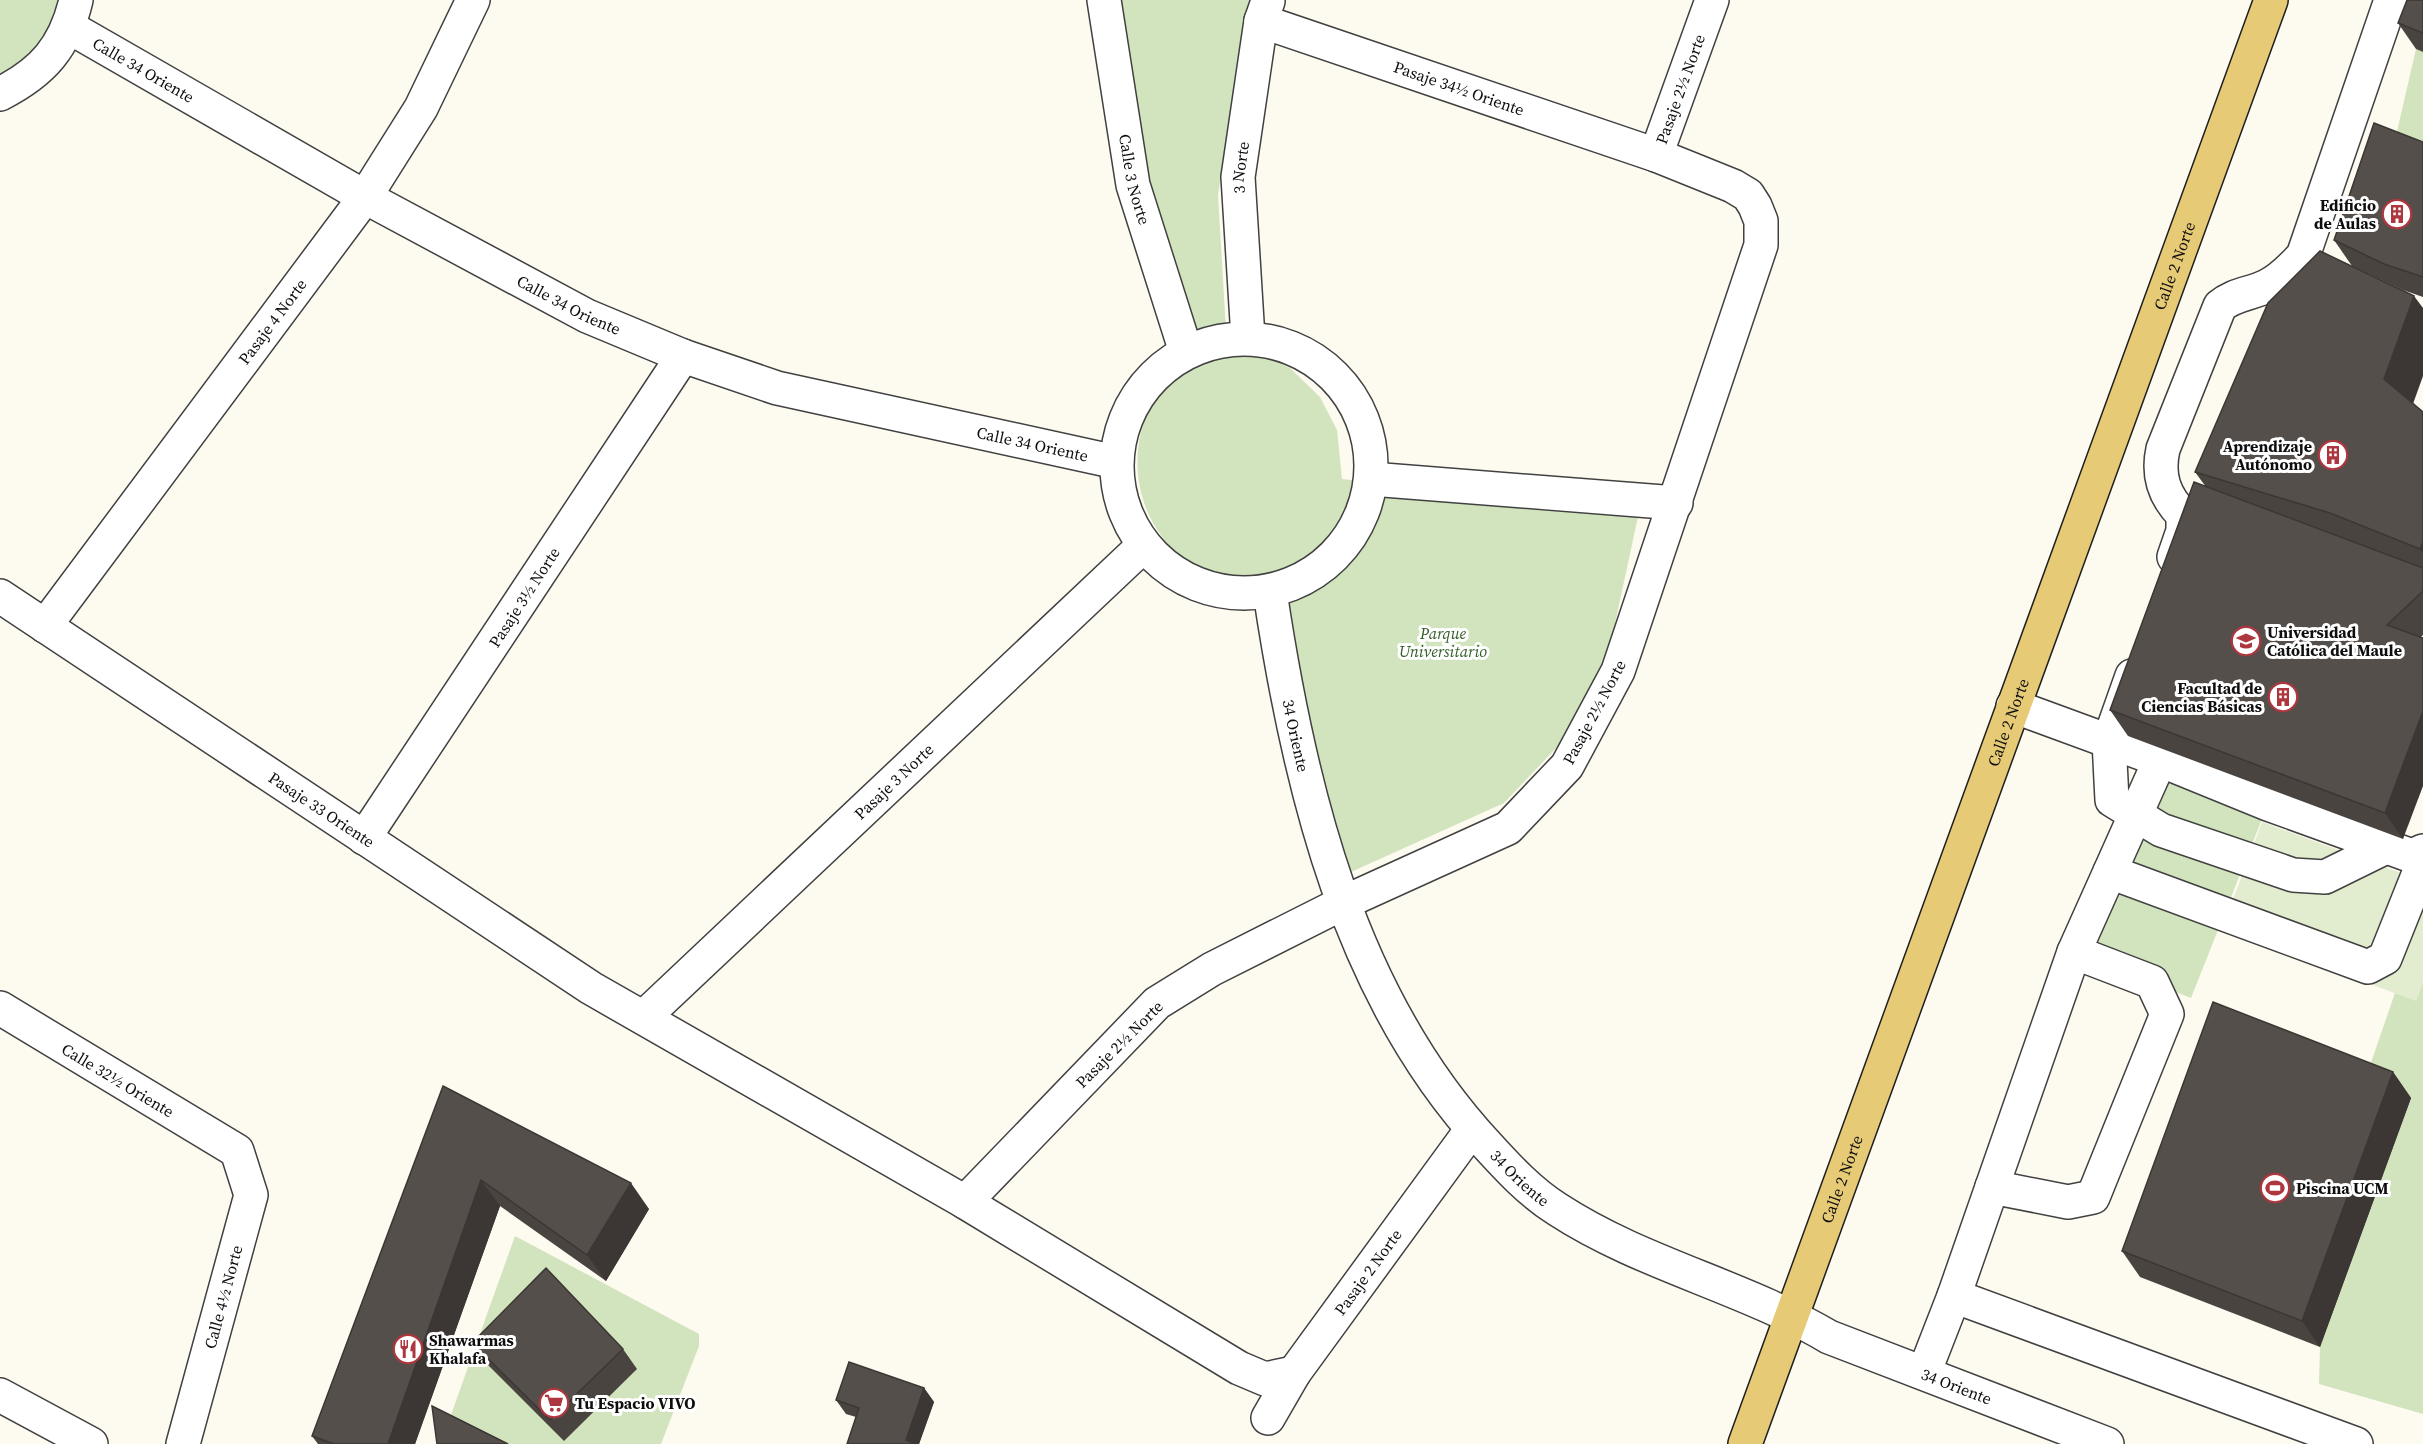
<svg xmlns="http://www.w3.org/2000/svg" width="2423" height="1444" viewBox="0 0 2423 1444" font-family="'Source Serif 4',serif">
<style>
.green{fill:#d2e4bd}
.pitch{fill:#e2ecce}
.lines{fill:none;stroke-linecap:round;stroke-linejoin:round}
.minor-casing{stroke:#414141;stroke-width:36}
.major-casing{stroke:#1f1f1f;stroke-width:36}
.minor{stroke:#fff;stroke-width:33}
.major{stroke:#e7ca76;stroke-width:33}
.wall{fill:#494440}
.shaded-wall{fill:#3c3734}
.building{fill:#554f4b;stroke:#3c3734;stroke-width:1.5}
.labels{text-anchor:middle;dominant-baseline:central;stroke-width:6;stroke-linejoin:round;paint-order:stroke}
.street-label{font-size:16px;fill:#0e0e0e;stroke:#fff}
.poi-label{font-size:16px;font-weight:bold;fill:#0e0e0e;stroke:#fff;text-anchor:start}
.park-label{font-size:16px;font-style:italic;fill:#325d26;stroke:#fff}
</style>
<rect width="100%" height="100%" fill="#fdfaf0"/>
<g class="green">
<polygon points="0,0 75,0 0,96"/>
<path d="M 1120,0 L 1256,0 L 1239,49 L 1218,195 L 1227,347 L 1257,352 L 1290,368 L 1320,397 L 1337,430 L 1342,479 L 1639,512 L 1608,656 L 1559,745 L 1504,803 L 1351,872 L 1301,714 L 1280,582 C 1256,584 1227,584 1204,572 C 1139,539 1118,456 1157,395 C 1168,378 1185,367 1202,356 L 1152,199 Z"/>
<polygon points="2416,49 2423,52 2423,161 2393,149"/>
<polygon points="2144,761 2266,809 2191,998 2074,952"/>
<polygon points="2423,982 2423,1414 2319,1384 2320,1347 2411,1098 2365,1080 2395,993 2416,1000"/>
<polygon points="515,1236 699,1334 699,1346 661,1444 479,1444 447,1426"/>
</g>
<polygon class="pitch" points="2262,822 2423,881 2423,982 2416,1001 2222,929"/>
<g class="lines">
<g class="minor-casing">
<g id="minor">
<path id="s1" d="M 1104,0 L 1133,185 L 1186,352"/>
<path id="s2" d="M 69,27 L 365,197 L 587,316 L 683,356 L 777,388 L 1116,462"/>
<path d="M 0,94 C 43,72 65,47 76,0"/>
<polyline points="1656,155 1712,0"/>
<path id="s3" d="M 1248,338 L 1238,177 L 1261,21 L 1268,1"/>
<circle cx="1244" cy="466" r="127"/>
<polyline points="1371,479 1676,503"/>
<path d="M 2174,557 L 2183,531 L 2183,515 C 2164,496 2157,476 2163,449 L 2220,306 C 2234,294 2251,294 2267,286 C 2282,279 2292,267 2303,256 L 2391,0"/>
<path id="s4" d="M 1270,592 C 1299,787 1349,997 1487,1145 C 1508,1168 1530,1192 1557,1209 C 1641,1264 1743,1286 1829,1337 L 2107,1444"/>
<path id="s5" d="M 0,596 L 591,988 L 965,1202 L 1239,1368 L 1265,1379 L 1294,1373"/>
<path id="s6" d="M 45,626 L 365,197 L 421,108 L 473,0"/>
<polyline points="2132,676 2109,741 2112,800 2161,830 2293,875 2325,877 2386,847"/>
<polyline points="2013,706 2160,760 2268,804 2412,856 2423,851"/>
<polyline points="364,838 683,356"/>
<polyline points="2110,872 2368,967 2385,958 2423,863"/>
<polyline points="0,1008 237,1151 251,1195 183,1444"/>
<path id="s7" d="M 645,1016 L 1143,546"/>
<polyline points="1992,1187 2068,1202 2093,1197 2167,1014 2152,982 2074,952"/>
<polyline points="965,1202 1157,1003 1212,969 1345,902 1508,828 1567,766 1618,671 1761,245 1761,221 1755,206 1748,195 1733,186 1656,155 1261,21"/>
<polyline points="1954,1296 2356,1444"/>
<polyline points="1924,1373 1954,1296 2074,952 2160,760"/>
<polyline points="0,1395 91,1444"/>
<path id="s8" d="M 1268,1418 L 1294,1373 L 1472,1129"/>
</g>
</g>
<g class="major-casing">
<g id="major">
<path id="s9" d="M 1745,1444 L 2271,0"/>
</g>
</g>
<use href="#minor" class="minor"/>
<use href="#major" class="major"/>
</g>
<g class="wall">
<polygon points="2423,0 2423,52 2416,49 2398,23"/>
<polygon points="2423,142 2423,297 2403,290 2352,266 2334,240"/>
<polygon points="2413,404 2423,412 2423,635 2421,637 2403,839 2128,736 2110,710 2206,487 2195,472"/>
<polygon points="2393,1072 2411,1098 2320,1347 2140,1277 2122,1251"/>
<polygon points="443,1086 649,1209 606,1281 500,1206 415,1444 318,1444 312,1436"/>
<polygon points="472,1343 623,1349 637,1369 564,1441 486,1363"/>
<polygon points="924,1388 934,1402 919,1444 847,1444 856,1417 846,1414 836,1400"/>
</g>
<g class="shaded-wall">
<polygon points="2414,296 2423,308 2423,376 2409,415 2384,379"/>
<polygon points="2423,542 2423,553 2420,549"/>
<polygon points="2423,711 2423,786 2403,839 2385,813"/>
<polygon points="2393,1072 2411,1098 2320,1347 2302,1321"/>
<polygon points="481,1180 500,1206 415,1444 388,1444"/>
<polygon points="631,1183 649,1209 606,1281 587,1255"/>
<polygon points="924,1388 934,1402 919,1444 908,1444 906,1440"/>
</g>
<g class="building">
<polygon points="2407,0 2423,0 2423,33 2398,23"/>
<polygon points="2374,123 2423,142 2423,277 2384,264 2334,240"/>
<polygon points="2320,251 2414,296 2384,379 2423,412 2423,542 2420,549 2330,513 2195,472 2268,303"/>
<polygon points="2194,482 2423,568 2423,591 2387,625 2423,638 2423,711 2385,813 2110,710"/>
<polygon points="2213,1002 2393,1072 2302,1321 2122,1251"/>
<polygon points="443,1086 631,1183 587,1255 481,1180 388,1444 334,1444 312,1436"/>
<polygon points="546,1268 623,1349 550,1420 472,1343"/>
<polygon points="849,1362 924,1388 906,1440 914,1443 914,1444 847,1444 859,1408 836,1400"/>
<polygon points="432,1406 508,1444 437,1444"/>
</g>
<defs>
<g id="building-ring" transform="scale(1.5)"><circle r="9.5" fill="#fff" stroke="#ac373e" stroke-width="1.5"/><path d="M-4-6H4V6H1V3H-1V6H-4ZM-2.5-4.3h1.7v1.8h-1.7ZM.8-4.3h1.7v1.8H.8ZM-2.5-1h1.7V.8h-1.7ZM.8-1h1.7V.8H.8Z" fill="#ac373e"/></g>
<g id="university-ring" transform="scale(1.5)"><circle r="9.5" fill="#fff" stroke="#ac373e" stroke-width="1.5"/><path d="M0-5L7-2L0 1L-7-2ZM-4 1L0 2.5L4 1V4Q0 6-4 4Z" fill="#ac373e"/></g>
<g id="stadium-ring" transform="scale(1.5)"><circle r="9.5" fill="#fff" stroke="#ac373e" stroke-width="1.5"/><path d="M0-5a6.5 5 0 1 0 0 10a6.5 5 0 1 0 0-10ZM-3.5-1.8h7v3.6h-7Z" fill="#ac373e"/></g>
<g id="restaurant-ring" transform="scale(1.5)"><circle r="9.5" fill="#fff" stroke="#ac373e" stroke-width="1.5"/><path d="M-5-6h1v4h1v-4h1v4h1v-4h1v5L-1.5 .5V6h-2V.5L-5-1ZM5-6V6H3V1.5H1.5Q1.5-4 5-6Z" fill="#ac373e"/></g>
<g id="supermarket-ring" transform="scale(1.5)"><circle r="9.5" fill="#fff" stroke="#ac373e" stroke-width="1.5"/><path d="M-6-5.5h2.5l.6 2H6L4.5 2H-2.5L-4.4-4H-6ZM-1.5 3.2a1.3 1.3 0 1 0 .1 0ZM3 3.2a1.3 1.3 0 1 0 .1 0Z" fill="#ac373e"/></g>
</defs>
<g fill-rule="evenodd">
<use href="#building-ring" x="2397" y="214"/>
<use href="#building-ring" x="2333" y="455"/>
<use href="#university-ring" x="2246" y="641"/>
<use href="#building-ring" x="2283" y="697"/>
<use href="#stadium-ring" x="2275" y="1188"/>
<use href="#restaurant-ring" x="408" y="1349"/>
<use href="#supermarket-ring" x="554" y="1403"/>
</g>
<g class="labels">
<g class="street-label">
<text stroke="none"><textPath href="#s2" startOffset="86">Calle 34 Oriente</textPath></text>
<text transform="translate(1459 88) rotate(19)">Pasaje 34½ Oriente</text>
<text transform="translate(1680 89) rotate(-70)">Pasaje 2½ Norte</text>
<text stroke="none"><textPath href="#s3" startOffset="171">3 Norte</textPath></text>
<text stroke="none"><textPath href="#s1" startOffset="182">Calle 3 Norte</textPath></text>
<text stroke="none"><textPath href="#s9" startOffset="1254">Calle 2 Norte</textPath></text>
<text stroke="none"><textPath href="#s2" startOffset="572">Calle 34 Oriente</textPath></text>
<text stroke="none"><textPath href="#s6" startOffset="380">Pasaje 4 Norte</textPath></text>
<text stroke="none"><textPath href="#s2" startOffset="1058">Calle 34 Oriente</textPath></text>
<text transform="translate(524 597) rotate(-57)">Pasaje 3½ Norte</text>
<text transform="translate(1594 712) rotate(-62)">Pasaje 2½ Norte</text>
<text stroke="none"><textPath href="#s9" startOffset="768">Calle 2 Norte</textPath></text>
<text stroke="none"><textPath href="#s4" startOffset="146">34 Oriente</textPath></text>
<text stroke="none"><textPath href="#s7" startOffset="342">Pasaje 3 Norte</textPath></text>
<text stroke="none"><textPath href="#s5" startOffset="386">Pasaje 33 Oriente</textPath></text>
<text transform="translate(1119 1044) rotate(-45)">Pasaje 2½ Norte</text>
<text transform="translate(118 1080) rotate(31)">Calle 32½ Oriente</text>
<text stroke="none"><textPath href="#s4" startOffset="650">34 Oriente</textPath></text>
<text stroke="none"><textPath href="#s9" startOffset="282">Calle 2 Norte</textPath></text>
<text stroke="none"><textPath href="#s8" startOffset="177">Pasaje 2 Norte</textPath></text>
<text transform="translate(223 1297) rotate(-75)">Calle 4½ Norte</text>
<text stroke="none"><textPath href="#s4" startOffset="1136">34 Oriente</textPath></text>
</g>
<g class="poi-label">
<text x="2376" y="205" text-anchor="end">Edificio<tspan x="2376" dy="18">de Aulas</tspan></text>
<text x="2312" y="446" text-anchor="end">Aprendizaje<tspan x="2312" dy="18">Autónomo</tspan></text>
<text x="2267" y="632">Universidad<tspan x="2267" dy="18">Católica del Maule</tspan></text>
<text x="2262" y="688" text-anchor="end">Facultad de<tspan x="2262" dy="18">Ciencias Básicas</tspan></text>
<text x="2296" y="1188">Piscina UCM</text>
<text x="429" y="1340">Shawarmas<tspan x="429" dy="18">Khalafa</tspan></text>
<text x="575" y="1403">Tu Espacio VIVO</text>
</g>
<g class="park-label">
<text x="1443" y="633">Parque<tspan x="1443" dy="18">Universitario</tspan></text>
</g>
</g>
</svg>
